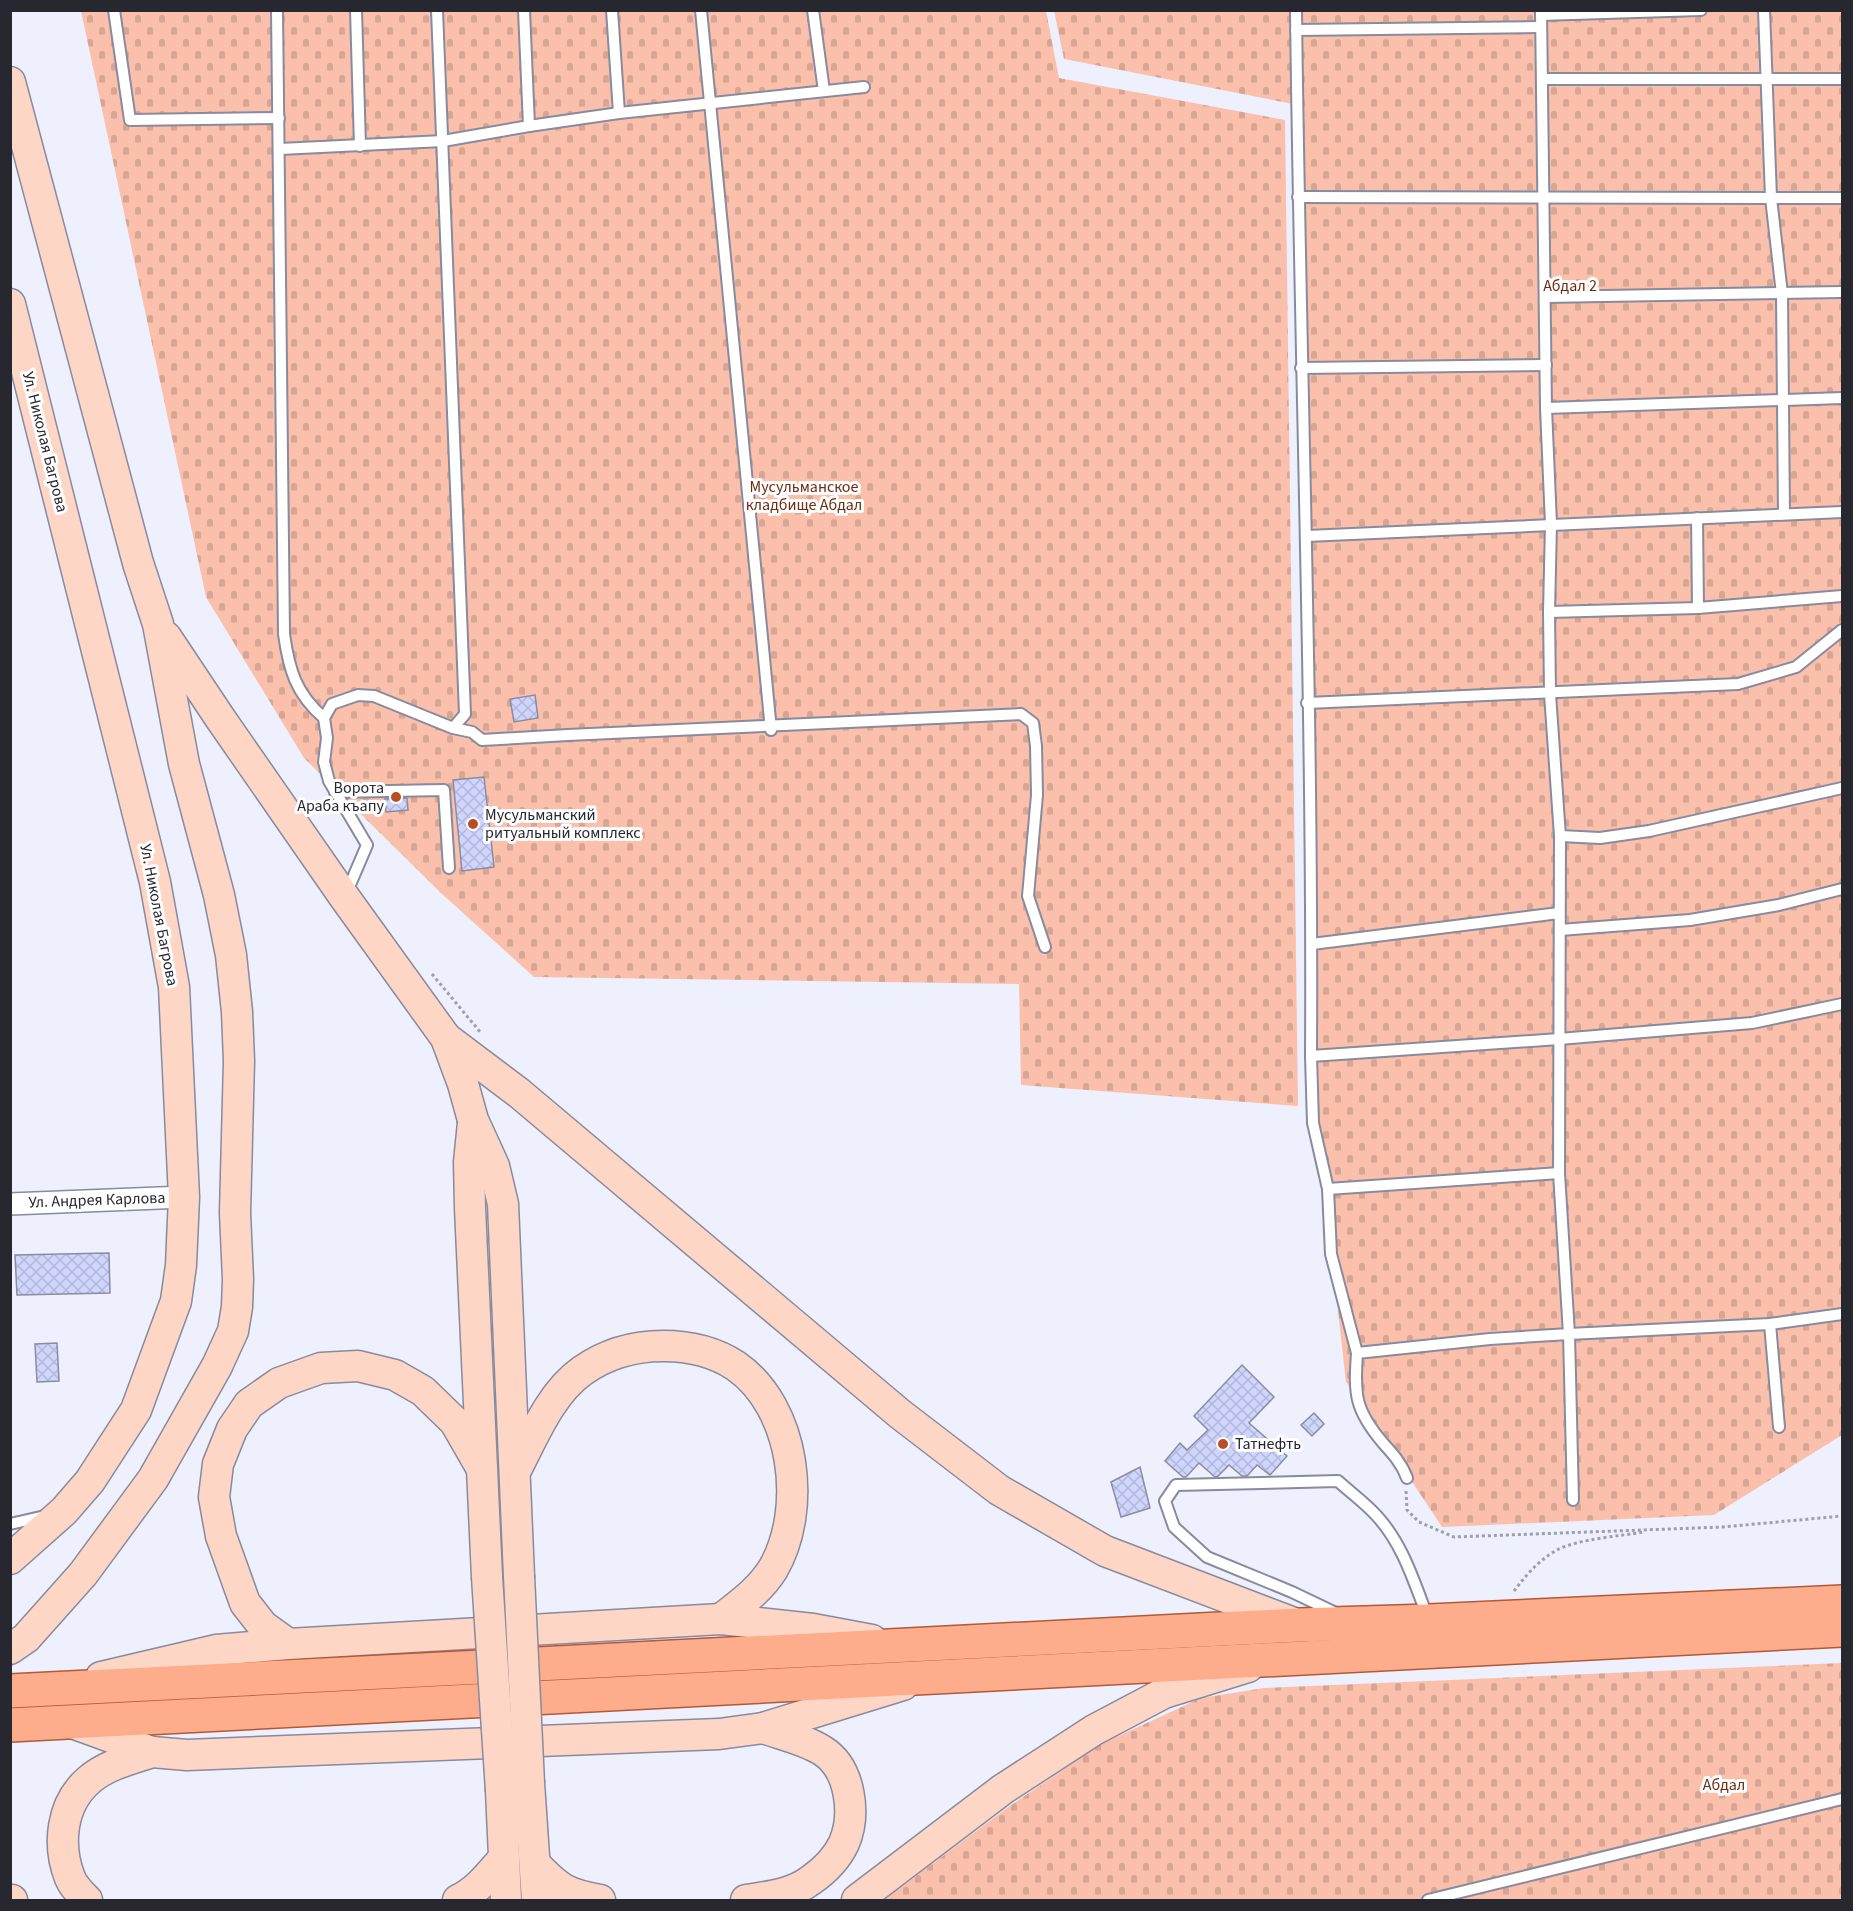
<svg xmlns="http://www.w3.org/2000/svg" width="1853" height="1911" viewBox="0 0 1853 1911" font-family="'Source Sans 3',sans-serif">
<style>
.cemetery{fill:url(#cemetery-stones)}
.building{fill:url(#building-cross-hatch);stroke:#8a8ca0;stroke-width:1.5}
.lines{fill:none;stroke-linecap:round;stroke-linejoin:round}
.lane-casing{stroke:#888a9e;stroke-width:14}
.street-casing{stroke:#888a9e;stroke-width:24}
.secondary-casing{stroke:#888a9e;stroke-width:33}
.primary-casing{stroke:#b15a3a;stroke-width:36}
.path{stroke:#9e9faa;stroke-width:3;stroke-dasharray:3 3;stroke-linecap:butt}
.lane{stroke:#fff;stroke-width:10}
.street{stroke:#fff;stroke-width:21}
.secondary{stroke:#fed6c6;stroke-width:30}
.primary{stroke:#fdad8c;stroke-width:33}
.secondary-bridge-casing{stroke:#888a9e;stroke-width:33;stroke-linecap:butt}
.secondary-bridge{stroke:#fed6c6;stroke-width:30}
.poi-dot{fill:#b64f25;stroke:#fff;stroke-width:2}
.labels{text-anchor:middle;dominant-baseline:central;stroke-width:6;stroke-linejoin:round;paint-order:stroke}
.park-label{font-size:16px;fill:#6c2c12;stroke:#fff}
.street-label{font-size:16px;fill:#26272f;stroke:#fff}
.poi-label{font-size:16px;fill:#26272f;stroke:#fff;text-anchor:start}
</style>
<defs>
<pattern id="cemetery-stones" width="16" height="16" patternUnits="userSpaceOnUse" patternTransform="scale(1.5)"><rect width="16" height="16" fill="#fbc0ab"/><path d="M2 7V4a2 2 0 0 1 4 0v3zM10 15v-3a2 2 0 0 1 4 0v3z" fill="#d7a593"/></pattern>
<pattern id="building-cross-hatch" width="8" height="8" patternUnits="userSpaceOnUse" patternTransform="scale(1.5)"><rect width="8" height="8" fill="#d0d5fd"/><path d="M0 0l8 8M0 8l8-8" fill="none" stroke="#b2b7d9"/></pattern>
</defs>
<rect width="100%" height="100%" fill="#eef0fd"/>
<g class="cemetery">
<polygon points="81,11 1046,11 1059,78 1285,120 1298,1106 1021,1085 1019,984 534,977 442,894 304,758 206,597"/>
<polygon points="1054,11 1842,11 1842,1435 1714,1515 1442,1527 1346,1382 1317,1124 1293,104 1064,59"/>
<polygon points="1842,1663 1842,1900 884,1900 1007,1808 1101,1744 1201,1698 1264,1688"/>
</g>
<g class="building">
<polygon points="535,695 538,718 514,722 510,699"/>
<polygon points="484,777 494,867 462,871 453,780"/>
<polygon points="407,798 408,810 386,812 385,799"/>
<polygon points="109,1253 110,1293 17,1295 15,1255"/>
<polygon points="57,1343 59,1381 37,1382 35,1344"/>
<polygon points="1242,1365 1274,1397 1249,1423 1287,1456 1270,1475 1257,1465 1247,1476 1242,1476 1229,1465 1218,1476 1215,1477 1199,1463 1186,1477 1183,1477 1165,1461 1180,1443 1187,1450 1208,1430 1194,1416"/>
<polygon points="1314,1413 1324,1424 1312,1436 1301,1425"/>
<polygon points="1140,1467 1150,1508 1121,1517 1111,1482"/>
</g>
<g class="lines">
<g class="lane-casing">
<g id="lane">
<polyline points="114,10 130,120 279,118"/>
<path d="M 277,10 L 284,634 C 289,670 296,694 324,718"/>
<polyline points="356,10 360,146"/>
<polyline points="524,10 529,126"/>
<polyline points="701,10 771,730"/>
<polyline points="813,10 824,91"/>
<path d="M 1296,10 C 1300,359 1313,707 1311,1056 L 1313,1123 L 1328,1189 L 1331,1254 L 1357,1353"/>
<polyline points="1764,10 1771,198 1782,294 1784,514"/>
<polyline points="1541,15 1701,10"/>
<polyline points="1296,30 1541,27"/>
<polyline points="1542,79 1842,79"/>
<polyline points="619,113 864,87"/>
<polyline points="280,149 443,141 529,126 619,113 612,10"/>
<polyline points="1298,197 1842,198"/>
<polyline points="1545,297 1842,292"/>
<polyline points="1301,368 1546,365"/>
<polyline points="1546,408 1842,398"/>
<polyline points="1697,518 1698,608"/>
<polyline points="1307,536 1842,512"/>
<polyline points="1549,612 1698,608 1842,596"/>
<polyline points="1307,703 1738,684 1796,667 1842,630"/>
<polyline points="453,728 472,732 482,740 568,735 1021,714 1033,723 1036,746 1037,795 1028,896 1045,947"/>
<polyline points="335,792 444,790 449,868"/>
<polyline points="1560,836 1600,838 1649,831 1842,788"/>
<polyline points="346,894 367,845 329,781 324,762 327,738 324,718 332,704 358,695 374,696 453,728 465,714 437,10"/>
<polyline points="1560,930 1690,920 1779,905 1842,889"/>
<polyline points="1312,944 1559,913"/>
<polyline points="1311,1056 1559,1039 1752,1023 1842,1004"/>
<polyline points="1328,1189 1559,1173"/>
<polyline points="1770,1324 1779,1427"/>
<path d="M 1407,1478 C 1402,1464 1393,1454 1383,1443 C 1355,1410 1354,1395 1357,1353 L 1490,1339 L 1569,1334 L 1559,1173 L 1560,836 L 1550,694 L 1549,612 L 1551,524 L 1546,408 L 1541,10"/>
<polyline points="1573,1500 1569,1334 1770,1324 1842,1314"/>
<polyline points="10,1524 45,1516"/>
<path d="M 1338,1614 L 1292,1592 L 1207,1557 L 1174,1527 L 1165,1501 L 1176,1485 L 1338,1481 C 1350,1492 1365,1503 1376,1515 C 1403,1544 1414,1582 1428,1618"/>
<polyline points="1428,1900 1842,1799"/>
</g>
</g>
<g class="street-casing">
<polyline id="street" points="10,1204 184,1197"/>
</g>
<g class="secondary-casing">
<g id="secondary">
<polyline points="10,82 138,563 158,624 184,764 219,895 231,955 237,1012 239,1061 235,1213 238,1279 237,1307 233,1331 217,1366 153,1479 83,1574 26,1638 10,1649"/>
<polyline points="10,304 155,882 174,987 184,1197 181,1265 176,1301 136,1410 90,1481 64,1511 10,1559"/>
<polyline points="166,637 220,718 345,898 446,1038 463,1084 473,1120 494,1166 503,1204 519,1576"/>
<polyline points="446,1038 519,1093 900,1414 999,1490 1105,1551 1299,1625"/>
<polyline points="473,1123 469,1162 470,1208 487,1577"/>
<path d="M 517,1468 C 534,1435 551,1393 582,1371 C 606,1354 634,1346 663,1346 C 688,1346 715,1352 736,1366 C 795,1407 808,1509 773,1569 C 760,1590 740,1604 721,1619"/>
<polyline points="288,1644 263,1626 245,1603 221,1536 214,1497 218,1464 232,1429 249,1404 279,1383 321,1368 358,1366 395,1375 423,1391 455,1422 482,1469"/>
<polyline points="101,1677 216,1650 288,1644 721,1619 813,1629 872,1640"/>
<polyline points="72,1723 152,1752 187,1755 719,1734 763,1728 903,1685"/>
<polyline points="529,1783 537,1900"/>
<polyline points="501,1791 506,1900"/>
<path d="M 535,1864 C 559,1889 566,1894 600,1900"/>
<polyline points="10,1900 12,1900"/>
<path d="M 87,1900 C 81,1894 73,1886 70,1878 C 57,1845 61,1804 89,1780 C 106,1765 131,1759 152,1752"/>
<path d="M 458,1900 C 477,1891 490,1874 504,1858"/>
<path d="M 746,1900 C 767,1897 793,1894 811,1880 C 824,1871 837,1858 844,1843 C 856,1815 851,1769 823,1751 C 806,1740 783,1735 763,1728"/>
<polyline points="857,1900 1003,1789 1094,1730 1164,1693 1248,1667"/>
</g>
</g>
<g class="primary-casing">
<g id="primary">
<polyline points="10,1691 1299,1625 1429,1621 1842,1602"/>
<polyline points="10,1725 1842,1630"/>
</g>
</g>
<g class="path">
<polyline points="432,974 481,1033"/>
<polyline points="1406,1491 1407,1510 1419,1522 1454,1537 1723,1527 1842,1516"/>
<path d="M 1514,1591 C 1526,1575 1539,1560 1557,1550 C 1577,1539 1621,1536 1644,1532"/>
</g>
<use href="#lane" class="lane"/>
<use href="#street" class="street"/>
<use href="#secondary" class="secondary"/>
<use href="#primary" class="primary"/>
<g class="secondary-bridge-casing">
<g id="secondary-bridge">
<polyline points="519,1576 529,1783"/>
<polyline points="487,1577 501,1791"/>
</g>
</g>
<use href="#secondary-bridge" class="secondary-bridge"/>
</g>
<g class="poi-dot">
<circle cx="396" cy="797" r="6"/>
<circle cx="473" cy="824" r="6"/>
<circle cx="1223" cy="1444" r="6"/>
</g>
<g class="labels">
<g class="park-label">
<text x="1570" y="286">Абдал 2</text>
<text x="804" y="487">Мусульманское<tspan x="804" dy="18">кладбище Абдал</tspan></text>
<text x="1724" y="1785">Абдал</text>
</g>
<g class="street-label">
<text transform="translate(45 442) rotate(76)">Ул. Николая Багрова</text>
<text transform="translate(159 915) rotate(79)">Ул. Николая Багрова</text>
<text transform="translate(97 1200) rotate(-2)">Ул. Андрея Карлова</text>
</g>
<g class="poi-label">
<text x="384" y="788" text-anchor="end">Ворота<tspan x="384" dy="18">Араба къапу</tspan></text>
<text x="485" y="815">Мусульманский<tspan x="485" dy="18">ритуальный комплекс</tspan></text>
<text x="1235" y="1444">Татнефть</text>
</g>
</g>
<rect width="1853" height="1911" fill="none" stroke="#26272f" stroke-width="24"/>
</svg>
